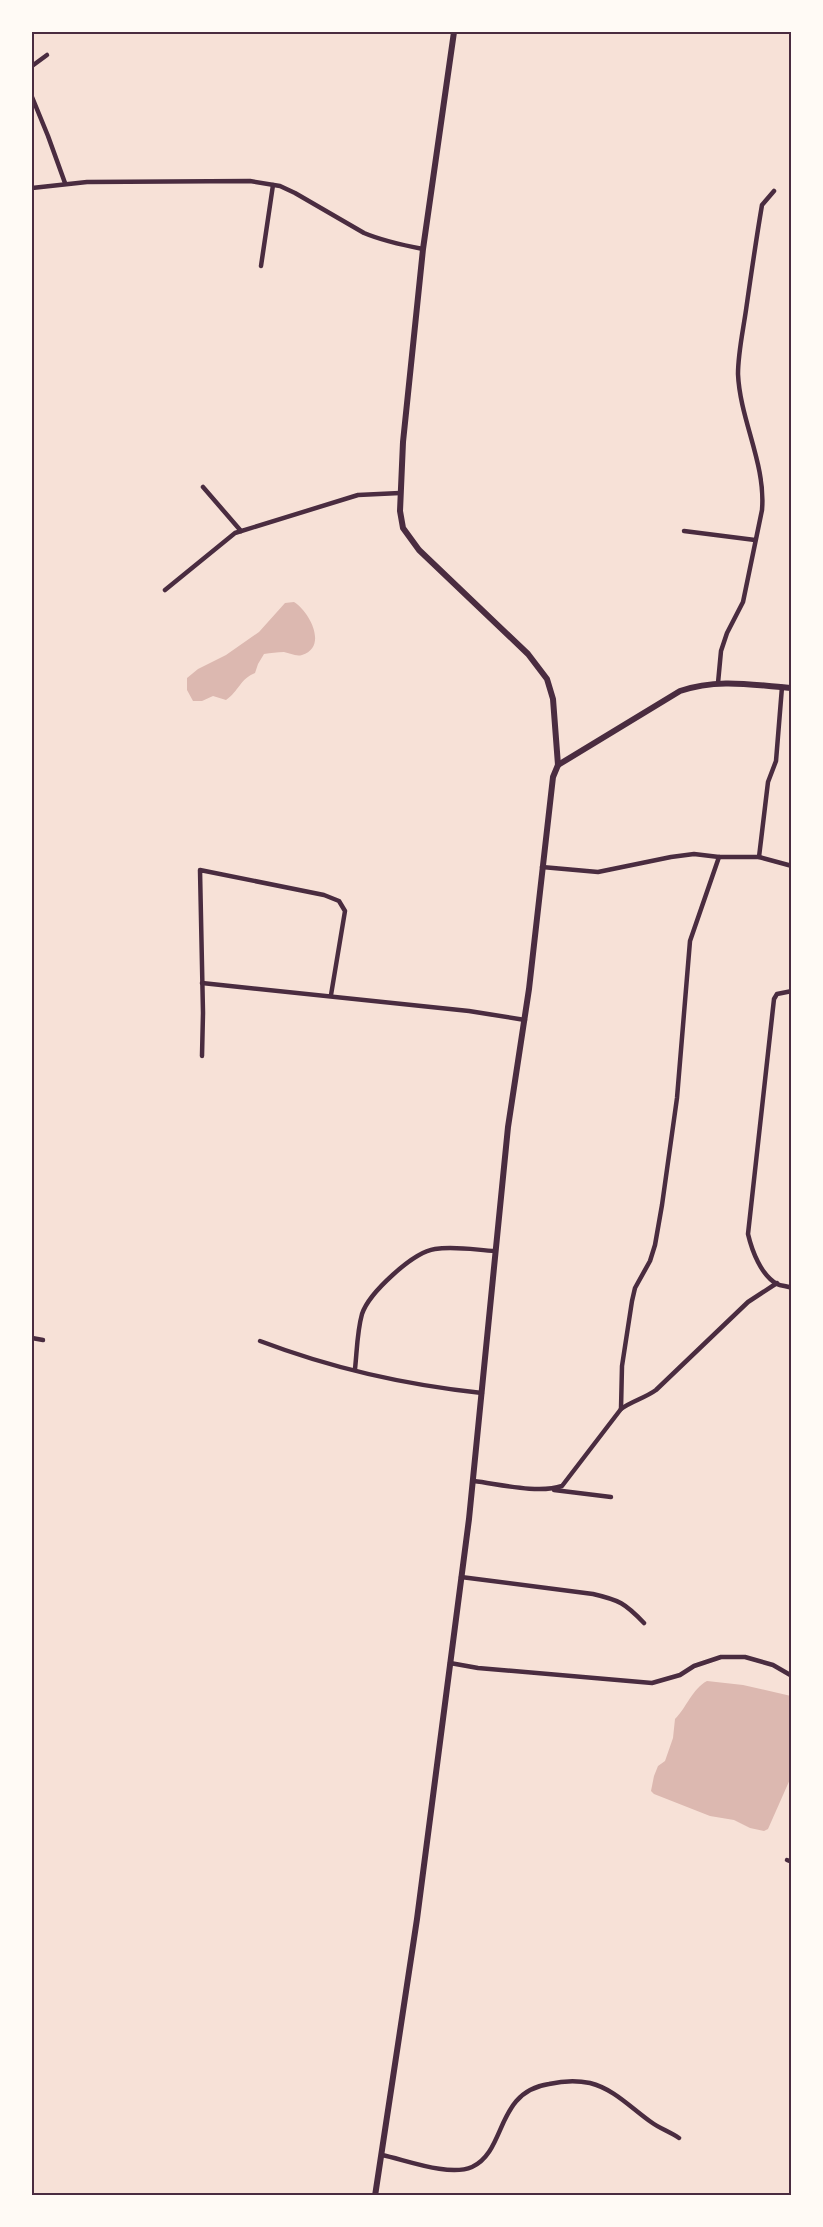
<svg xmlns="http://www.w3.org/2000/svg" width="823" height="2227" viewBox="0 0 823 2227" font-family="Karla,sans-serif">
<rect width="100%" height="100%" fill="#f7e1d7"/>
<g fill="#dcb8b0">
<path d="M294,602c16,10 34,45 8,53 -6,2 -12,-2 -18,-3 -7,0 -13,1 -20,2l-6,10 -3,9c-15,6 -16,18 -29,27l-13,-4 -11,5h-9l-6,-11v-12l11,-9 28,-14 33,-23 26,-29z"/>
<path d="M707,1681l36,4 48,11v81l-23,52 -4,2 -14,-3 -16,-8 -24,-4 -56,-22 -3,-3 3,-15 4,-10 7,-5 8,-23 2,-19c12,-12 17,-30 32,-38z"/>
</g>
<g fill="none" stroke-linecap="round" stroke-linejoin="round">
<g stroke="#4a2c40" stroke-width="4.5">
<polyline points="32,66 47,55"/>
<polyline points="32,97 48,136 65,183"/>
<path d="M32,188l55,-6 163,-1 30,5 15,7 69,40c19,8 38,12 59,16"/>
<polyline points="261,266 273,185"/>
<polyline points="203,487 241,531"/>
<polyline points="684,531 755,540"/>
<polyline points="165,590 235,533 358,495 400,493"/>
<path d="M718,683l3,-32 6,-18 16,-31 19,-92c4,-46 -22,-90 -24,-136 0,-21 5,-43 8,-64 5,-35 10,-70 16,-105l12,-14"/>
<polyline points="759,857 768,782 776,761 782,687"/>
<polyline points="542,867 598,872 671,857 694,854 719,857 759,857 792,866"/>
<polyline points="202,983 469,1011 525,1020"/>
<path d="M792,991l-15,3 -3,5 -26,235c4,17 13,41 29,50 4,2 10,2 15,4"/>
<polyline points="202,1056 203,1013 200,870 324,895 339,901 345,911 331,995"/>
<polyline points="32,1338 43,1340"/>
<path d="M260,1341c71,27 146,44 222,52"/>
<path d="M355,1369c2,-18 2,-37 7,-55 7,-21 51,-62 73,-65 20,-3 41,1 60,2"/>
<path d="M621,1409c11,-8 24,-11 35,-19l92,-88 29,-19"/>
<path d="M474,1481c25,3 64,13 88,5l59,-77 1,-43 10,-65 3,-13 15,-27 5,-16 7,-40 15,-107 13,-157 29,-84"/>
<polyline points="554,1490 611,1497"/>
<path d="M461,1577l132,17c26,6 32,9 51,29"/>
<polyline points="450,1663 478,1668 652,1683 680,1675 694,1666 721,1657 745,1657 773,1665 792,1676"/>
<polyline points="787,1860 792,1862"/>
<path d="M382,2155c24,5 67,22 90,12 35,-16 23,-75 77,-83 13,-3 27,-4 41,-1 24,6 41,25 61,39 8,6 19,10 28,16"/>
</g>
<g stroke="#4a2c40" stroke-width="6">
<polyline points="454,32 423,249 403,442 400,511 403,528 419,550 528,654 547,679 553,699 558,765"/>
<path d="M375,2196l42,-277 52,-400 39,-392 21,-138 24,-212 5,-12 122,-74c38,-13 73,-6 112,-3"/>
</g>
</g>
<rect width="823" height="2227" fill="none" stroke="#fffaf5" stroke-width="66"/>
<rect x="33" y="33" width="757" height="2161" fill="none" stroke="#4a2c40" stroke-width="2"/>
</svg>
